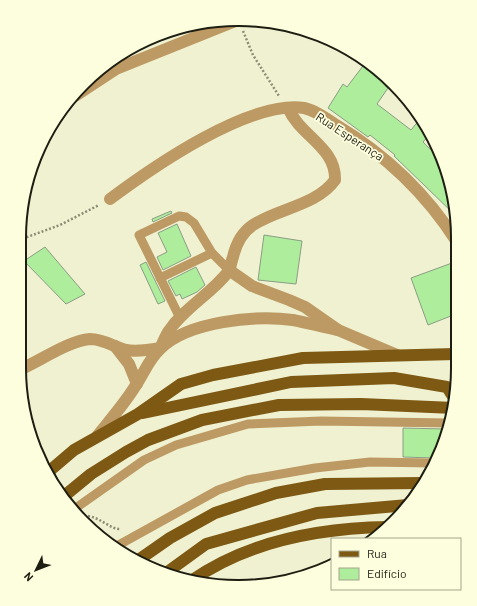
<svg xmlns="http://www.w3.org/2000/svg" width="477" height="606" viewBox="0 0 477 606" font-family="Barlow,sans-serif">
<rect width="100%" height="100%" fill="#f0f1d1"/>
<g fill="#aeed9c" stroke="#8a9d85">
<polygon points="366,62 372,64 388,82 385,86 388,88 377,104 411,130 420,119 428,129 431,133 423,142 444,163 446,168 456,216 394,156 395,155 370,135 368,137 328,108 343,84 347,87"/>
<polygon points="171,211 172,213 153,222 152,219"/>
<polygon points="177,224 191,256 163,270 157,257 167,252 158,233"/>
<polygon points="264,235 302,241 296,284 258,280"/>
<polygon points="45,247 85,294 66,304 24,261"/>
<polygon points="146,262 165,301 158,304 140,265"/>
<polygon points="452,263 457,274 456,314 428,325 411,278"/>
<polygon points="196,267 205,285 197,292 182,299 180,294 176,296 168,281"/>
<polygon points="403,428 446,429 434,458 403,457"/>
</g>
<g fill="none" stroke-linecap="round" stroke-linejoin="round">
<g stroke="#8b8c75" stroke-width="2.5" stroke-dasharray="2 2" stroke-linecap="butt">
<polyline points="243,31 253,55 279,96"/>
<polyline points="19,240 60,225 99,205"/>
<path d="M88,516c13,2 22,13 32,13"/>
</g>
<g stroke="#bd9a64" stroke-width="9">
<polyline points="160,278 212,253"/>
<polyline points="180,318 139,235 179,216 186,217 194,223 212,253 229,270"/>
<polyline points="73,510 144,460 176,445 248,424 321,421 449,423"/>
<polyline points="115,547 218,490 247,480 315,468 370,462 432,463"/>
</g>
<g stroke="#bd9a64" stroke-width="12">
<polyline points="75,96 116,69 233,22"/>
<path d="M110,199c43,-32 139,-99 194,-91 11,2 23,11 32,17 50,30 90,68 121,117"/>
<polyline points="229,270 252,286 289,300 305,307 338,330 397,355"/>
<polyline points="115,346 129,364 137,384"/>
<path d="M19,370c21,-9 49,-29 71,-31 14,0 24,8 36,11 11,2 23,0 34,-2 3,-5 5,-11 8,-16 16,-24 43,-38 60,-60 3,-4 3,-10 5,-15 3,-13 8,-24 20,-32 26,-17 63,-19 82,-45 1,-33 -34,-43 -47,-72"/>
<path d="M98,435c13,-16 27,-32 38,-50 8,-12 13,-26 24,-36 28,-28 96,-34 133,-29 15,3 30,7 45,10"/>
</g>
<g stroke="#7e5914" stroke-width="12">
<polyline points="143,413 291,382 394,378 447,387 454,398"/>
<polyline points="47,473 74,450 138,414 181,384 213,375 303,358 455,354"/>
<polyline points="63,497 91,474 126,452 148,440 202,420 279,405 361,404 454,408"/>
<polyline points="137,561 170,538 215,513 276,493 325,484 423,483"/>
<polyline points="166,573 206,544 317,513 408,505"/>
<path d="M191,581c57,-40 129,-53 197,-54"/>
</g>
</g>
<g text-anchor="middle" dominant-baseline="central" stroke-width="3.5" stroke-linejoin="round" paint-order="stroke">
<g font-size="12" fill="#1d1d11" stroke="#fdfede">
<text transform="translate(350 136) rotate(33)">Rua Esperança</text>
</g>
</g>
<path d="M0 0H477V606H0ZM238 26H239A212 212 0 0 1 451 238V368A212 212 0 0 1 239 580H238A212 212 0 0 1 26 368V238A212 212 0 0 1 238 26Z" fill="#fdfede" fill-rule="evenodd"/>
<path fill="none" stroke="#1d1d11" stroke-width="2" d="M238 26H239A212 212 0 0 1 451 238V368A212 212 0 0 1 239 580H238A212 212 0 0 1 26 368V238A212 212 0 0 1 238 26Z"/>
<rect x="331" y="538" width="130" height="52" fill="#fdfede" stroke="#a3a48c"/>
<rect x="339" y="551" width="20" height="6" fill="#7e5914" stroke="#a3a48c"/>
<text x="367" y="558" font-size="12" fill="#1d1d11">Rua</text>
<rect x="339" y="568" width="20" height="12" fill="#aeed9c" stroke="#a3a48c"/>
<text x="367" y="578" font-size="12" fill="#1d1d11">Edifício</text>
<g transform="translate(36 570) rotate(227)" stroke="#fdfede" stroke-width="3" paint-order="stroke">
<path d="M0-3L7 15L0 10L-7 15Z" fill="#1d1d11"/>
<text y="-6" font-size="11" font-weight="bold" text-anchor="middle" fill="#1d1d11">N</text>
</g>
</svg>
